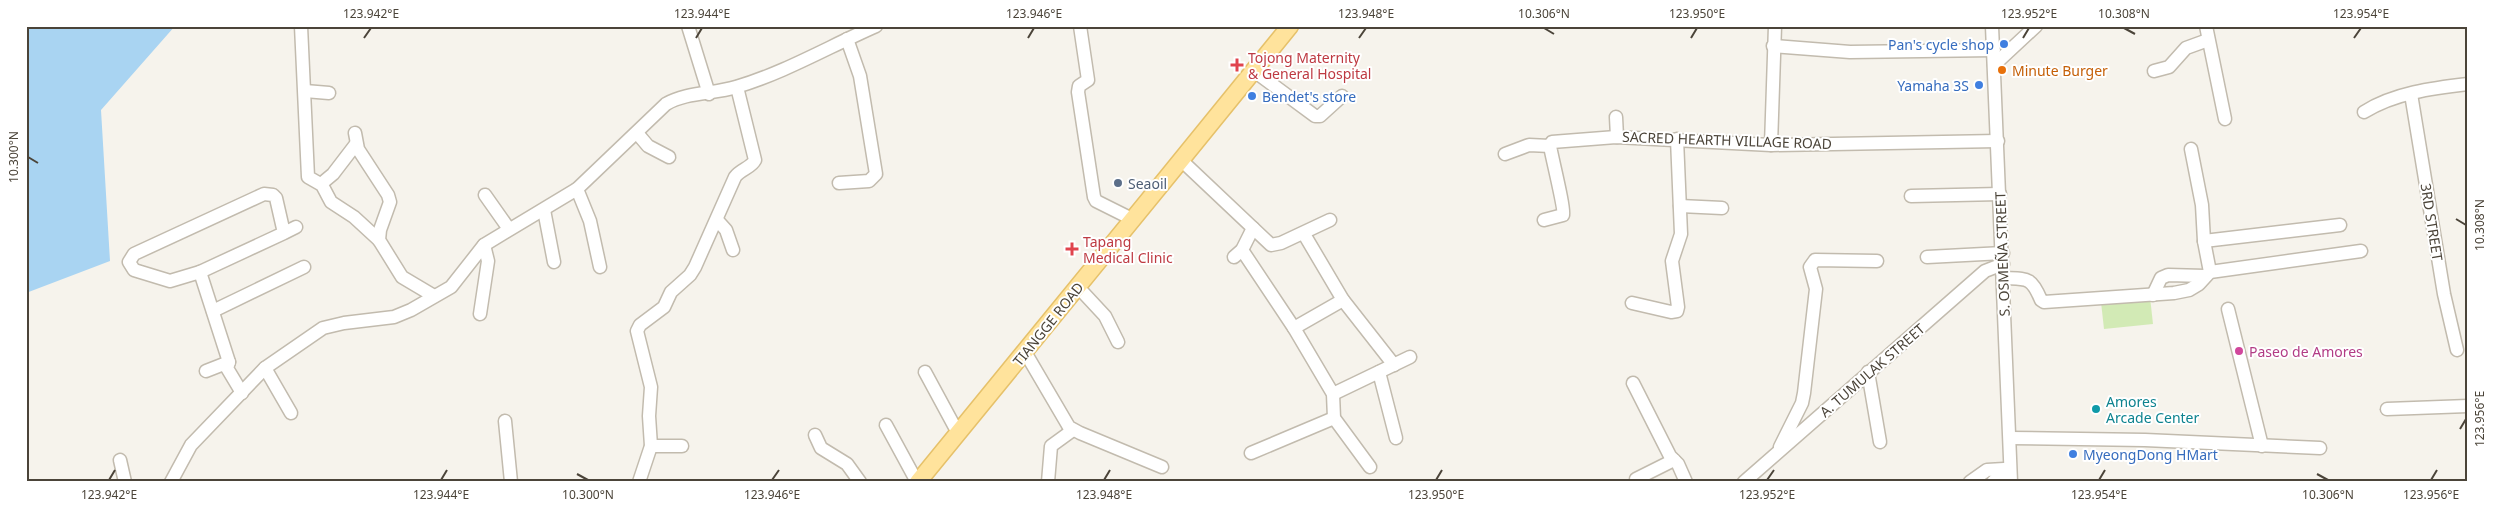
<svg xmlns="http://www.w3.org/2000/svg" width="2494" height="508" viewBox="0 0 2494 508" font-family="'Noto Sans',sans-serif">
<rect width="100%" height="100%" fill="#f6f3ec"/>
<polygon fill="#d2eab5" points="2150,297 2153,324 2104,329 2101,302"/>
<polygon fill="#a9d4f2" points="26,26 175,26 101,110 110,261 26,293"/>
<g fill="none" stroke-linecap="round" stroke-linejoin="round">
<defs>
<g id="minor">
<polyline points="301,26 308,177 322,185 331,202 354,217 379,240"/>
<polyline points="688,26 709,94"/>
<polyline points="1080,26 1088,80 1079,86 1078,92 1094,197 1096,201 1132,219"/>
<polyline points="1992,26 2011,482"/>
<polyline points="2206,26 2225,119"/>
<polyline points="1773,46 1850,52 1994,50"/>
<polyline points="1994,65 2036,26"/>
<polyline points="1254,71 1315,116 1320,116 1342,96"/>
<polyline points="2154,71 2169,67 2186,48 2208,40"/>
<polyline points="305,91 329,93"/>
<polyline points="2411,94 2444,294 2457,350"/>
<path d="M2364,112c30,-19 69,-24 104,-28"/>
<polyline points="1616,117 1617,137"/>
<polyline points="355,133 358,149 388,195 390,202 380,230 379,240 402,277 434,296"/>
<polyline points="637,133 648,146 669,157"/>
<polyline points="1771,145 1775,26"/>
<polyline points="2191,149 2202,205 2204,241 2210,272"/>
<polyline points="1505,154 1529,145 1550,146"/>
<polyline points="1181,160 1271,245 1281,243 1330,220"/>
<polyline points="839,183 869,181 876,174 860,76 847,39"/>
<polyline points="321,184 333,174 356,144"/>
<polyline points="577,189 590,221 600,267"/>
<polyline points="485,195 509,229"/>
<polyline points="1911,196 2000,194"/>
<polyline points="1680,206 1722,208"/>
<polyline points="544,210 554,262"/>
<polyline points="717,220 726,230 733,250"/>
<path d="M1544,220l19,-5c2,-6 -11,-57 -13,-69l2,-4 64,-5 155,8 227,-4"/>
<polyline points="284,233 276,198 273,195 264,194 134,254 129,262 134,270 170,281 200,272 284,233 296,227"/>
<polyline points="1304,234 1343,300 1394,365"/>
<polyline points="2204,241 2340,225"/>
<polyline points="1242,250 1294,328 1333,394 1334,418 1370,467"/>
<polyline points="1234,257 1242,250 1253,228"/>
<polyline points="1927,257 2003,253"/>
<polyline points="200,272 229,362 227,368 242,393"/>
<path d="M2003,278c24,1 28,-2 38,22l3,2 130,-9 15,-3 10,-6 11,-12 151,-21"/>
<polyline points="1078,287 1105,316 1118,342"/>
<polyline points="2153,295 2161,278 2168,275 2205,276"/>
<polyline points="1632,303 1671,312 1677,311 1678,307 1672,261 1681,234 1677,139"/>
<polyline points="2228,309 2262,446"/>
<polyline points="213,311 304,267"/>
<polyline points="480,314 488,261 484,245"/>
<polyline points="1294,328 1343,300"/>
<polyline points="1025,352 1069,427 1080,433 1162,467"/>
<polyline points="265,368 291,413"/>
<polyline points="206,371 229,362"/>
<polyline points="925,372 958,433"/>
<polyline points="1379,372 1396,438"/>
<polyline points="1868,372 1880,442"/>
<polyline points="1633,383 1670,456 1678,464 1686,482"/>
<polyline points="1333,394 1410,357"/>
<polyline points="2387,409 2468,406"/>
<polyline points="505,421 511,482"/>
<polyline points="886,425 917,482"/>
<polyline points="815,435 821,448 847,464 860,482"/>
<polyline points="2010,438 2145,440 2320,448"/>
<polyline points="651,446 682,446"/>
<polyline points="1780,447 1802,403 1804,393 1816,289 1810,267 1815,260 1877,261"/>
<polyline points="1251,453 1334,418"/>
<polyline points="120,460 125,482"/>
<polyline points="1636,479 1674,460"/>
<path d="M171,482l20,-37 74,-77 58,-40 21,-5 50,-6 17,-7 40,-23 33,-42 93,-56 89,-85c20,-12 48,-10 70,-17 48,-14 94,-41 140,-61"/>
<path d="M639,482l12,-36 -2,-30 2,-29 -14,-56 3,-6 24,-18 7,-15 19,-17 5,-8 40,-90c6,-8 16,-9 20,-17l-18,-73"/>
<polyline points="1048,482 1051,446 1073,430"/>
<polyline points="1744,482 1985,271 2003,264"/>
<polyline points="1970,482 1987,470 2004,469"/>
<polyline points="1993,482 2008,468"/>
</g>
<path id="major" d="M918,482c125,-151 248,-304 372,-456"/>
</defs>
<use href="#minor" stroke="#c2bbae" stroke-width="15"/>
<use href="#major" stroke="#e6c16a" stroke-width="19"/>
<use href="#minor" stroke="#fff" stroke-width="12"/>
<use href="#major" stroke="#ffe39c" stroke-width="16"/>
</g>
<path fill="none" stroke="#4b4439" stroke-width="2" d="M1544,28l10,6M2124,28l11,6M364,38l7,-10M696,38l6,-10M1028,38l6,-10M1359,38l7,-10M1691,38l6,-10M2023,38l6,-10M2354,38l7,-10M28,157l10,6M2456,219l10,6M2460,429l6,-10M577,474l11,6M2317,474l11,6M109,480l6,-10M441,480l6,-10M772,480l7,-10M1104,480l6,-10M1436,480l6,-10M1767,480l7,-10M2099,480l6,-10M2431,480l6,-10"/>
<g fill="#3f7fe0" stroke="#fff" stroke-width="2">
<circle cx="2004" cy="44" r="5"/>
<circle cx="1979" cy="85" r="5"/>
<circle cx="1252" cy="96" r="5"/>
<circle cx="2073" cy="454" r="5"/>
</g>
<g fill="#e0444e" stroke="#fff" stroke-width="2">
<path d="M1234.5 57.5h5v5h5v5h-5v5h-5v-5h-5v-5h5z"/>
<path d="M1069.5 241.5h5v5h5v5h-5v5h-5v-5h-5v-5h5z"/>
</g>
<circle fill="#e8710a" stroke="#fff" stroke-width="2" cx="2002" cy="70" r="5"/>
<circle fill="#5c6f8a" stroke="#fff" stroke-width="2" cx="1118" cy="183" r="5"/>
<circle fill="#d1479c" stroke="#fff" stroke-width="2" cx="2239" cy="351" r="5"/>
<circle fill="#0f9aa8" stroke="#fff" stroke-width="2" cx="2096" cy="409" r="5"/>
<g text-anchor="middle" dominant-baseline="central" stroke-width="4" stroke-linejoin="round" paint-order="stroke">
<g font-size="14" fill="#366cbe" stroke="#fff" text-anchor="end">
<text x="1994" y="44">Pan's cycle shop</text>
<text x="1969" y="85">Yamaha 3S</text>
<text x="1262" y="96" text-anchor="start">Bendet's store</text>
<text x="2083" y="454" text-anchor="start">MyeongDong HMart</text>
</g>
<g font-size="14" fill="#be3a42" stroke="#fff" text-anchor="start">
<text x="1248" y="57">Tojong Maternity<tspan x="1248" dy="16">&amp; General Hospital</tspan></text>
<text x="1083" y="241">Tapang<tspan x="1083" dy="16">Medical Clinic</tspan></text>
</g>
<g font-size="14" fill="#c56008" stroke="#fff" text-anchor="start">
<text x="2012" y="70">Minute Burger</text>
</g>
<g font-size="14" fill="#4b4439" stroke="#fff">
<text transform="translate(1727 140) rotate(2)">SACRED HEARTH VILLAGE ROAD</text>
<text transform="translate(2432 222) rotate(81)">3RD STREET</text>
<text transform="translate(2002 254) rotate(-92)">S. OSMEÑA STREET</text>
<text transform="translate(1048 324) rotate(-51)">TIANGGE ROAD</text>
<text transform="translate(1872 370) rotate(-41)">A. TUMULAK STREET</text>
</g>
<g font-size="14" fill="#4e5e75" stroke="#fff" text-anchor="start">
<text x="1128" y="183">Seaoil</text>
</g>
<g font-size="14" fill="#b23c85" stroke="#fff" text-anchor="start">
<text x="2249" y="351">Paseo de Amores</text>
</g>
<g font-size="14" fill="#0d838f" stroke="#fff" text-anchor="start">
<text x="2106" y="401">Amores<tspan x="2106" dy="16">Arcade Center</tspan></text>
</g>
</g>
<rect width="2494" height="508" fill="none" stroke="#ffffff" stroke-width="55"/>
<rect x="28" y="28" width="2438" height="452" fill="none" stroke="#4b4439" stroke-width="2"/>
<g font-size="12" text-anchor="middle" fill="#4b4439">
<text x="371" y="18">123.942°E</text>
<text x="702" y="18">123.944°E</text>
<text x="1034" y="18">123.946°E</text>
<text x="1366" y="18">123.948°E</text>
<text x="1544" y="18">10.306°N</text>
<text x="1697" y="18">123.950°E</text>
<text x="2029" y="18">123.952°E</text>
<text x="2124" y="18">10.308°N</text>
<text x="2361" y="18">123.954°E</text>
<text transform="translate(14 157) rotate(-90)" y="4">10.300°N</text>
<text transform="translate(2480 225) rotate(-90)" y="4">10.308°N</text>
<text transform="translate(2480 419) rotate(-90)" y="4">123.956°E</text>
<text x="109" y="499">123.942°E</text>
<text x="441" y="499">123.944°E</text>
<text x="588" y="499">10.300°N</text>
<text x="772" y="499">123.946°E</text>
<text x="1104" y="499">123.948°E</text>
<text x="1436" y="499">123.950°E</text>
<text x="1767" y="499">123.952°E</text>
<text x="2099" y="499">123.954°E</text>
<text x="2328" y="499">10.306°N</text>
<text x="2431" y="499">123.956°E</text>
</g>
</svg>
